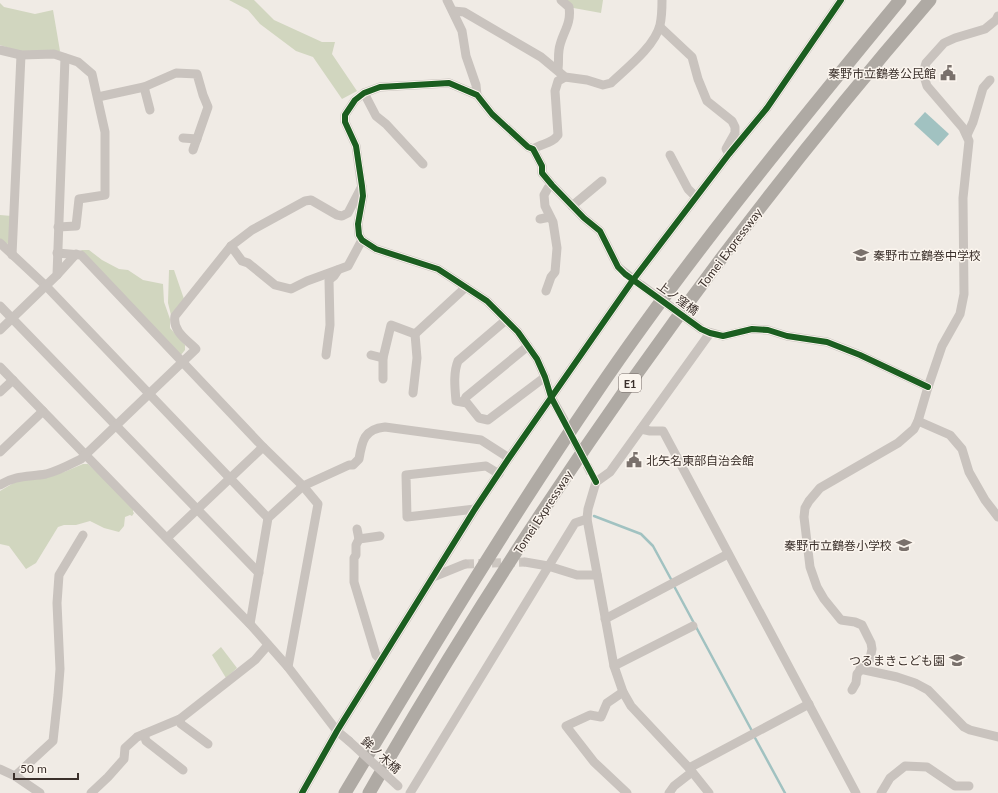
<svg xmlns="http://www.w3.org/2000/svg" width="998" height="793" viewBox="0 0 998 793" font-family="Lato,'Noto Sans JP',sans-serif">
<rect width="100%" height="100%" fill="#f0ebe5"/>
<g fill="#d1d6bf">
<polygon points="229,0 254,0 274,20 322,42 335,42 332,54 357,91 342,99 313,57 296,51 260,24 248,10"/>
<polygon points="567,0 603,0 601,13 568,7"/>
<polygon points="0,3 4,7 35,14 53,10 60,51 18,51 0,45"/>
<polygon points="0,215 12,216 11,245 5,243 0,239"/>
<polygon points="81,250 89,250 102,260 119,269 128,270 143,280 163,284 164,302 170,319 170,328 185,345 185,350 180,356"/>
<polygon points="169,270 174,270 184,299 171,315 168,303"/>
<polygon points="83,464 88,464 133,506 133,512 134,513 132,516 130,515 125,517 124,526 119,532 104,528 90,521 76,525 64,525 58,527 36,563 26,569 9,546 0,544 0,491 17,481 64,472"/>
<polygon points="221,647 237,668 226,678 212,655"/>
</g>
<polygon fill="#a1c2c1" points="925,112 949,134 938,146 914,124"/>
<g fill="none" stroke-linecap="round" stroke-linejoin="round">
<g stroke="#a1c2c1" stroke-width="2.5">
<polyline points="594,516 641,534 653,546 672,581"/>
<polyline points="674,586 752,731"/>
<polyline points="754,736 785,793"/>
</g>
<g stroke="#ccc6c0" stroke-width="9" stroke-dasharray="9 4.5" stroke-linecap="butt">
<polyline points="568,429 592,475"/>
<polyline points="465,564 525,562"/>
</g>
<g stroke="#c9c3be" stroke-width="9">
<polyline points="447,0 462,31 466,56 476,85 477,95"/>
<path d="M453,11l11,1 77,45 24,20 22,3 16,5 8,-2c16,-15 44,-37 49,-58 2,-9 2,-17 2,-25"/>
<polyline points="660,27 692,57 698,79 707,101 732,121 735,127 735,133 726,149 729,154"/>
<polyline points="0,50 21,55 54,54 78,62 92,74 105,132 105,195 79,199 76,226 58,227"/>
<path d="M558,69c1,-7 0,-12 1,-19 2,-16 13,-25 10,-43l-8,-7"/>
<polyline points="144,87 150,110"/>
<polyline points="364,93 376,116 386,124 423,164"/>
<polyline points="98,97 144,87 176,73 197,74 203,95 208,107 193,150"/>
<polyline points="967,135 973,122 983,88 990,80"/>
<polyline points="183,138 197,139"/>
<path d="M533,149c9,-6 19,-5 25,-14l-3,-44 3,-10 7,-4"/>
<polyline points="670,155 688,189 696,197"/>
<polyline points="572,206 602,181"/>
<polyline points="540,219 550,217"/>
<polyline points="0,243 46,286 268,518"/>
<polyline points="231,246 242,261 248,263 275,285 291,289 307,281 348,266 362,240"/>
<polyline points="57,253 81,255 263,447 303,486 318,504 288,667"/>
<polyline points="12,255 21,55"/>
<polyline points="57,275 76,254"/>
<polyline points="546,291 551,277 555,272 557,248 553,222 545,206 544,195 548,188 552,185"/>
<polyline points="0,306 259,573"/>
<path d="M506,320l-48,41c-5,12 -3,28 -2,40l11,2 12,15 9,2 57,-43"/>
<polyline points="0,330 57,275 65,58"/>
<polyline points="705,331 723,336 752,329 768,330 787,336 827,342 860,355 928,387"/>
<polyline points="415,334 466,287"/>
<polyline points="326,355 330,325 329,280 334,276 338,270"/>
<polyline points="371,355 383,358"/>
<polyline points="0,367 250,624 288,667 337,731 349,741"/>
<polyline points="383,379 383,358 391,325 415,334"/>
<polyline points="0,392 13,380"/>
<polyline points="413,393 417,358 415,334"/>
<polyline points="464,401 466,397 528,346"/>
<polyline points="564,420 551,397 545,377 537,359 518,332 487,301 438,269 376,249 362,240 359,235 358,224 363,196 356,146 345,122 345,115 355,100 364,93 380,87 449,83 477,95 492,114 528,147 533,149 542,166 542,173 552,185 584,218 600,231 618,267 638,283"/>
<polyline points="918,421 950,435 962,449 969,472 985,500 998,517"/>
<polyline points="641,429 650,431 663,431 856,793"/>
<polyline points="0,452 43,411"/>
<path d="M0,485c15,-10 29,-8 46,-11 12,-3 23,-9 35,-15l115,-110c-9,-9 -24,-18 -21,-33l56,-70 21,-16 53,-29 6,-1 26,15 5,1 6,-3 14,-27"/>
<polyline points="475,509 407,517 406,475 486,466 499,474"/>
<polyline points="357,529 359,539 356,545 356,555 354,558 354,582 376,655 381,660"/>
<polyline points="167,538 263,447"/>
<polyline points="359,539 380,536"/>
<polyline points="525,562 548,566 577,575 597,575"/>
<polyline points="433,577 465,564"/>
<polyline points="605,619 728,554"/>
<path d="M250,624l18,-106 35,-32 46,-21h4l6,-6c3,-18 5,-30 26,-32l96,13 28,18"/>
<polyline points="614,666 693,626"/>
<polyline points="860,669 897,677 915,683 928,690 964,727 970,730 998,737"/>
<polyline points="852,690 856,683 857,674 870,659 872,649 871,643 862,625 855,622 841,620 824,599 817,587 810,567 804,517 805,508 809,501 820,488 898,443 914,429 918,421 928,387 942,346 960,314 964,294 963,198 969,141 963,128 927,86 923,73 926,63 944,43 955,38 985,29 996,20 998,16"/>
<polyline points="623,692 607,703 601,717 590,715 566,726 594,762 627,793"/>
<polyline points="180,719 181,724 208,744"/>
<polyline points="144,734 146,741 183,770"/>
<polyline points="689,768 809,704"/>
<polyline points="0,769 15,776 40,793"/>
<polyline points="15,776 53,741 58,695 60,669 57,603 59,575 83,535"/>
<polyline points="91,793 108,777 124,759 125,748 137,737 180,719 255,660 268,645"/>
<polyline points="302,793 337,731 475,509 509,458 633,280 729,154 767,108 841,0"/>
<polyline points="410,793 575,523 587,519"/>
<polyline points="669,793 674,786 692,772"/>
<polyline points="709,793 689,768 631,706 623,692 614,666 587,519 588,509 596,482 610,472 710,333"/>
<polyline points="881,793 890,778 905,766 927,767 955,786 969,786"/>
</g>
<g stroke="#afaaa4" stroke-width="13">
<path d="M345,793c81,-135 162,-270 251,-400 93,-137 199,-265 304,-393"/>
<path d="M369,793c161,-281 349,-548 561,-793"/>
</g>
<g stroke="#c9c3be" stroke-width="9">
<polyline points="641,285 701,329"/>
<polyline points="349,741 398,786"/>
</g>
<defs>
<g id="cycleway">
<polyline points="596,482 551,397 545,377 537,359 518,332 487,301 438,269 376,249 362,240 359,235 358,224 363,196 362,186 356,146 345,122 345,115 355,100 364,93 380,87 449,83 477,95 492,114 528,147 533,149 542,166 542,173 552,185 584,218 600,231 618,267 625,274 701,329 710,333 723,336 752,329 768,330 787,336 827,342 860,355 928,387"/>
<polyline points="302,793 337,731 475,509 509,458 633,280 729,154 767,108 841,0"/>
</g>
</defs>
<use href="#cycleway" stroke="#fbf5ee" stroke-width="8"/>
<use href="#cycleway" stroke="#1b5e20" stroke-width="6"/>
</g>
<defs>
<symbol id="civic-bare" viewBox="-9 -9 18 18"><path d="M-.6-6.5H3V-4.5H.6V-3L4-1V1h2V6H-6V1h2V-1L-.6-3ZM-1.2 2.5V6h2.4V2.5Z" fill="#7a716c" stroke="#fbf5ee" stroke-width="2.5" paint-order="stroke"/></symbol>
<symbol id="school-bare" viewBox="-9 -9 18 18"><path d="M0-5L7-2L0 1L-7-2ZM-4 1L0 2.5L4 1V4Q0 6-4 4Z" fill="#7a716c" stroke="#fbf5ee" stroke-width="2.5" paint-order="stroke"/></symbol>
</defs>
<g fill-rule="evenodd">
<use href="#civic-bare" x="937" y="62" width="22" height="22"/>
<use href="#school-bare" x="850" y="244" width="22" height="22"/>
<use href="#civic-bare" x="623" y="449" width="22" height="22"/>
<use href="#school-bare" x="893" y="534" width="22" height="22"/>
<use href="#school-bare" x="946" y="649" width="22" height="22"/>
</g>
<g text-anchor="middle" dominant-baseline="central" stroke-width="3" stroke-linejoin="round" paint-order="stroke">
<rect fill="#fbf5ee" stroke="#756b66" stroke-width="1" x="619" y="374" width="22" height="18" rx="3"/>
<g font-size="11" font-weight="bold" fill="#3b302b">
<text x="630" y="383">E1</text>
</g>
<g font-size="12" fill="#3b302b" stroke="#fbf5ee" text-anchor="end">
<text x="936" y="73">秦野市立鶴巻公民館</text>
<text x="873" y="255" text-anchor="start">秦野市立鶴巻中学校</text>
<text x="646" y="460" text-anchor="start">北矢名東部自治会館</text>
<text x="892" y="545">秦野市立鶴巻小学校</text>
<text x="945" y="660">つるまきこども園</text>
</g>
<g font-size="12" fill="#3b302b" stroke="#fbf5ee">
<text transform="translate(730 248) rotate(-53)">Tomei Expressway</text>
<text transform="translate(678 298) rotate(36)">上ノ窪橋</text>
<text transform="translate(543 512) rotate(-57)">Tomei Expressway</text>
<text transform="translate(381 755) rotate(42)">鉾ノ木橋</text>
</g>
</g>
<path d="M14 773v6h64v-6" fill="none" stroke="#3b302b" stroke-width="2"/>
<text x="20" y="773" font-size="12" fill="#3b302b" stroke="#fbf5ee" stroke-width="3" paint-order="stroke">50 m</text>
</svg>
